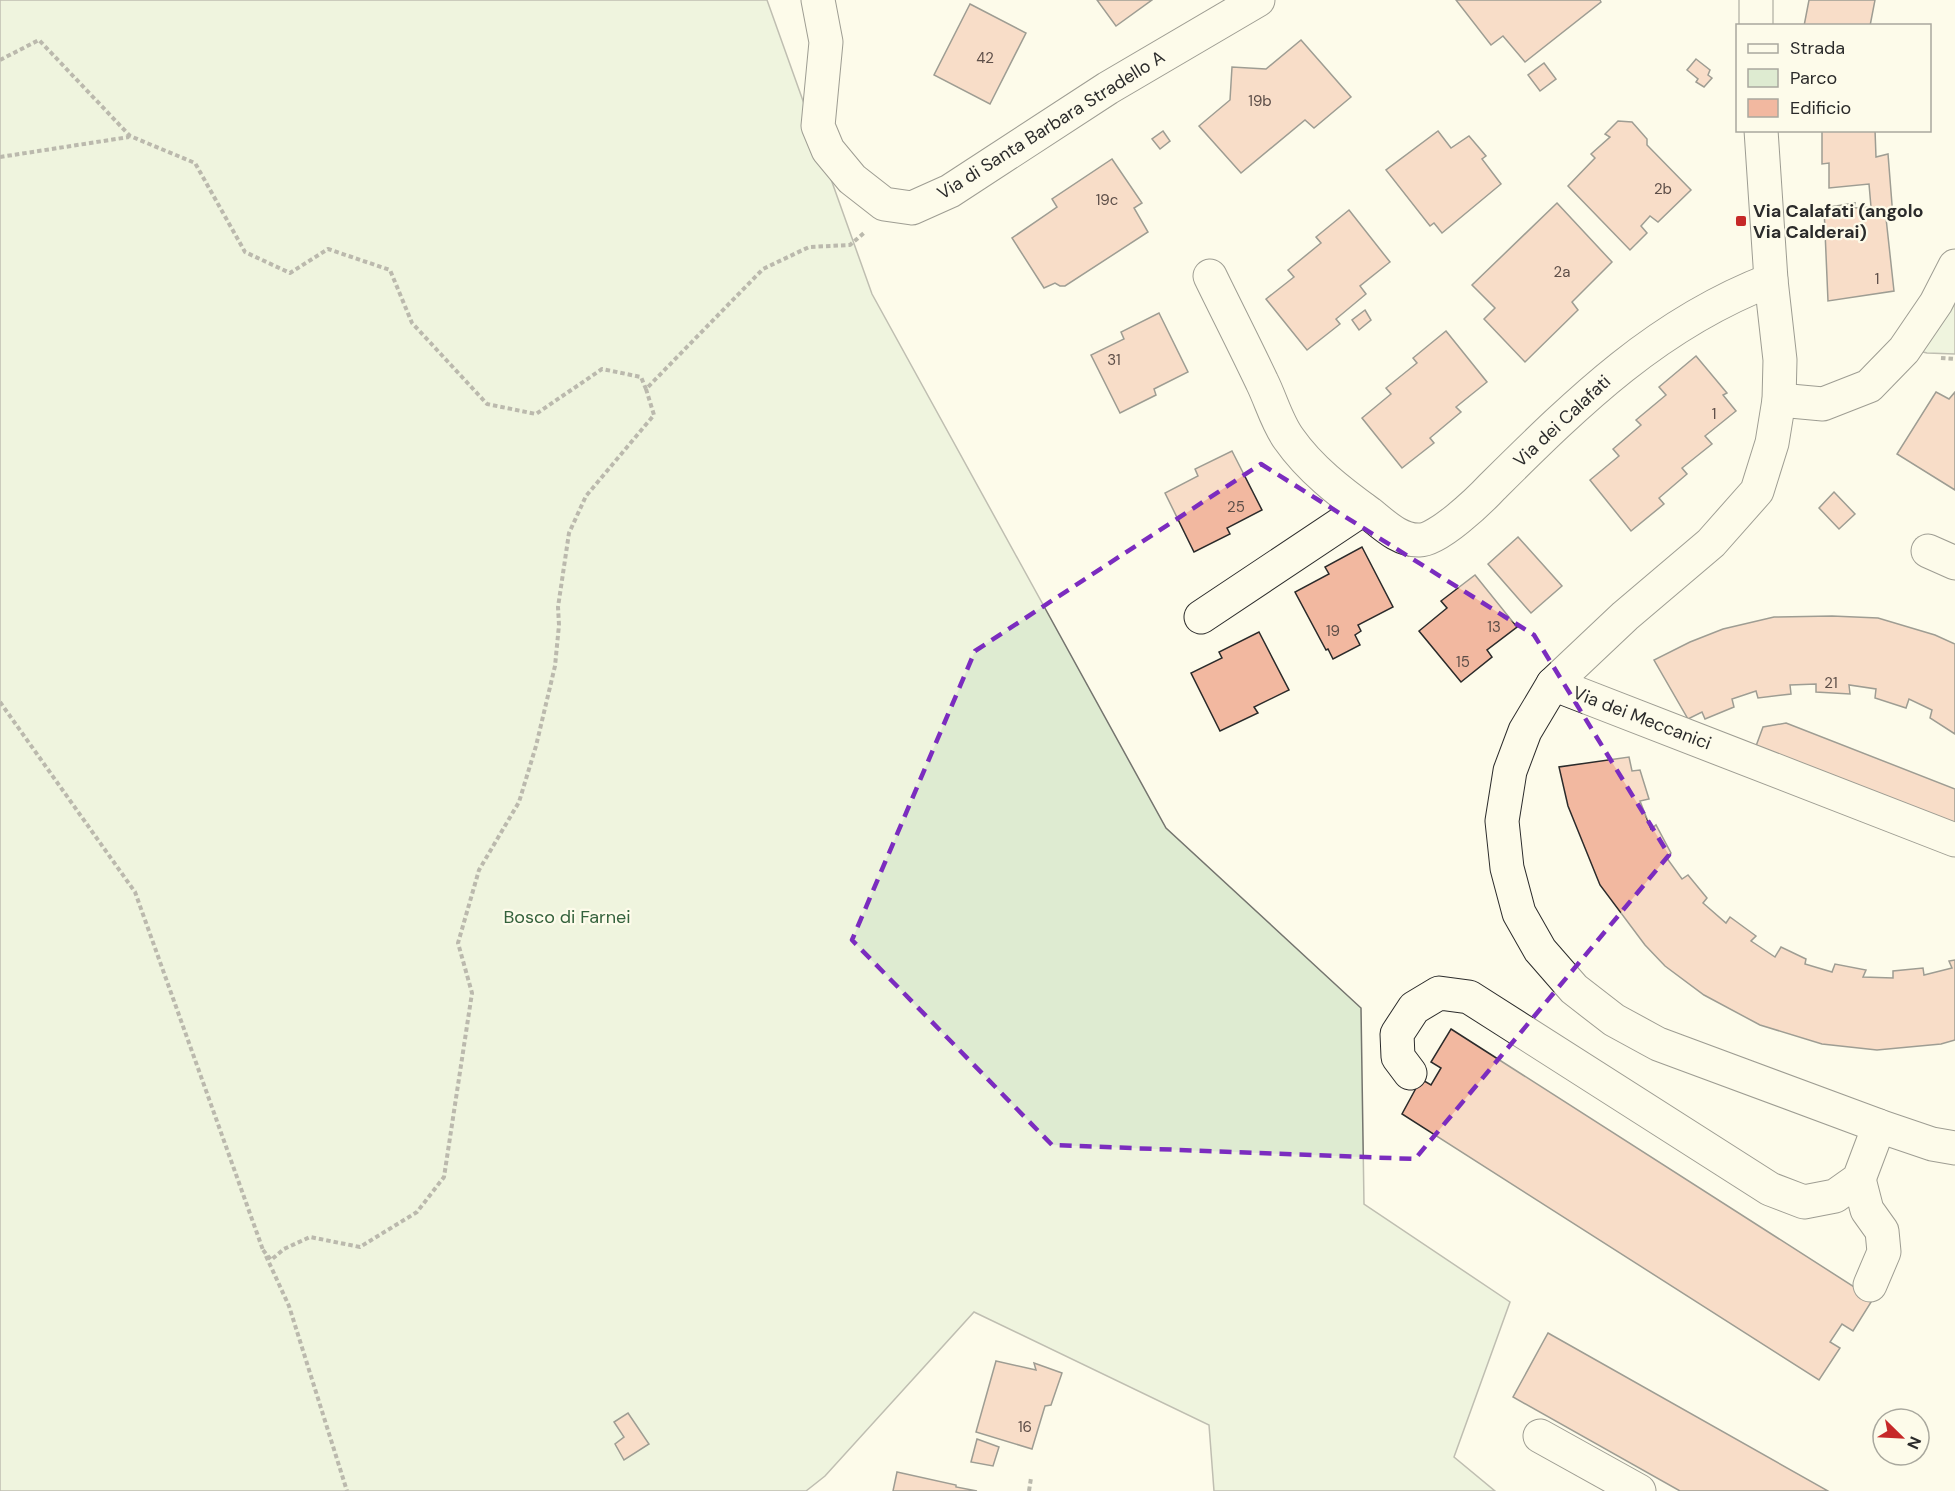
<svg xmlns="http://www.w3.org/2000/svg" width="1955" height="1491" viewBox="0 0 1955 1491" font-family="'DM Sans',sans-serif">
<rect width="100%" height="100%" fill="#fdfbea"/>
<g fill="#deebd1" stroke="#74746e" stroke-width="1.5">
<polygon points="0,0 767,0 872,294 1166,828 1361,1008 1364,1204 1510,1302 1454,1457 1495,1491 1214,1491 1209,1425 974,1312 825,1476 806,1491 0,1491"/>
<polygon points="1955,299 1955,354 1927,353 1919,351"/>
</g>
<g fill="#f2b8a0" stroke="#2b2b2b" stroke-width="1.5">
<polygon points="1097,0 1152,0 1116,26"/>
<polygon points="1456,0 1600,0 1601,2 1525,62 1503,36 1491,45"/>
<polygon points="1809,0 1875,0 1870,26 1804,26"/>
<polygon points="970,4 1026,33 990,104 934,75"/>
<polygon points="1301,40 1351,97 1314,128 1305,120 1241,173 1199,126 1230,100 1232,67 1266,69"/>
<polygon points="1696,59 1710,70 1708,75 1712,78 1704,87 1696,82 1698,79 1687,70"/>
<polygon points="1544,63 1556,79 1540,91 1528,75"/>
<polygon points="1618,121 1632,122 1647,139 1647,145 1691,190 1658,222 1650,216 1641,226 1647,233 1630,250 1568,186 1595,158 1591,154 1610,137 1605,134"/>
<polygon points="1822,130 1875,130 1876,157 1888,154 1893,217 1886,218 1894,291 1828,301 1824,208 1855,203 1854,208 1871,207 1869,184 1829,188 1829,163 1822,164"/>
<polygon points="1163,131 1170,141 1160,149 1152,139"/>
<polygon points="1438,131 1451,148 1469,136 1486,156 1482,159 1501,184 1442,233 1434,223 1430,226 1386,170"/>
<polygon points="1112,159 1142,203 1134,208 1148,232 1065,286 1060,286 1055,283 1044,288 1012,238 1057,207 1052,199"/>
<polygon points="1557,203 1612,262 1572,302 1578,310 1525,362 1484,319 1495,308 1472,285"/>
<polygon points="1349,210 1390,262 1360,286 1366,294 1336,319 1340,324 1307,350 1266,299 1294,277 1288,270 1321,243 1316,237"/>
<polygon points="1365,310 1371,320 1359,330 1352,320"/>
<polygon points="1159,313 1188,372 1154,389 1156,395 1120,413 1091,355 1124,339 1121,332"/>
<polygon points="1446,331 1487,382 1456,407 1461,412 1430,438 1434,443 1402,468 1362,418 1391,394 1386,388 1417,363 1413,358"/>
<polygon points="1696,356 1727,393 1723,395 1736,411 1705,436 1712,444 1682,468 1687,474 1659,498 1664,504 1631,531 1590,480 1619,456 1613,449 1641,425 1636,420 1666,395 1659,387"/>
<polygon points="1936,392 1949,399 1955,392 1955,490 1897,454"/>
<polygon points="1232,451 1262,510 1227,528 1230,534 1194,552 1165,493 1198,476 1195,469"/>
<polygon points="1834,492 1855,514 1839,529 1819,508"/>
<polygon points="1518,537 1562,586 1531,613 1488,564"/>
<polygon points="1362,547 1393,607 1358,625 1361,631 1355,635 1360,645 1333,659 1328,649 1326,650 1295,592 1329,574 1325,567"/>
<polygon points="1475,575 1517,627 1487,650 1492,657 1461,682 1419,631 1447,608 1441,601"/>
<polygon points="1832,616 1878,618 1935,635 1955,644 1955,734 1930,718 1932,710 1909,699 1906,708 1875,698 1876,689 1849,685 1850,694 1816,692 1816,684 1790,685 1791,694 1758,698 1756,691 1732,699 1734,707 1705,719 1702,712 1688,719 1654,660 1690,642 1723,629 1774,617"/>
<polygon points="1259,632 1289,690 1254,707 1258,713 1220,731 1191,673 1222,658 1219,652"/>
<polygon points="1786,723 1955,789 1955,823 1756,746 1763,727"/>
<polygon points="1629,757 1632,771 1640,770 1649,799 1640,801 1651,829 1656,825 1671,853 1666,857 1682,879 1688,875 1707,898 1703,903 1726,923 1730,917 1756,936 1751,941 1775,957 1781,947 1806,959 1805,964 1832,972 1835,964 1866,970 1863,977 1893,978 1893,971 1923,968 1924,975 1952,968 1949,961 1955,960 1955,1040 1941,1044 1877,1050 1822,1044 1760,1025 1704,995 1665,966 1645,945 1600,885 1568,806 1559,767"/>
<polygon points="1451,1029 1873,1299 1853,1331 1842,1324 1830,1342 1840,1348 1819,1380 1402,1114 1421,1079 1431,1085 1441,1068 1431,1062"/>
<polygon points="1548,1333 1828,1491 1680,1491 1513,1397"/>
<polygon points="996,1361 1036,1370 1034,1363 1062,1373 1051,1405 1045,1406 1032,1449 976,1432"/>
<polygon points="628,1413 649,1444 624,1460 615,1444 624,1437 614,1422"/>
<polygon points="977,1439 999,1447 993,1466 971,1462"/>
<polygon points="897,1472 956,1485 956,1487 977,1491 893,1491"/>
</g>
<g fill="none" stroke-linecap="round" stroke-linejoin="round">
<defs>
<g id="minor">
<polyline points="818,0 826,42 818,126 828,150 852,179 884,204 912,208 950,191 1108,88 1258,0"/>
<polyline points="1756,0 1756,26"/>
<polyline points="1761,130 1771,280 1780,360 1779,400 1772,443 1757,491 1711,543 1625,616 1553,684 1525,731 1510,771 1502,821 1507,868 1519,913 1540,950 1574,989 1614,1020 1658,1044 1879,1126 1932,1144 1955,1148"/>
<path d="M1210,276c17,35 35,70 52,106 9,18 15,41 27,57 21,30 51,53 80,74 15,12 31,28 51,27 18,0 59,-39 72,-53 85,-84 164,-163 279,-207"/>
<polyline points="1779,400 1823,404 1869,386 1904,350 1936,303 1955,266"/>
<polyline points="1928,551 1955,563"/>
<polyline points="1201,617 1363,509"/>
<polyline points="1553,684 1955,840"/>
<polyline points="1410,1073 1398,1057 1397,1034 1414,1008 1439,993 1469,997 1770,1189 1804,1202 1835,1196 1859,1179 1879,1126"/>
<polyline points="1859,1179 1867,1210 1882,1231 1884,1252 1870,1285"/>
<polyline points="1540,1436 1639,1491"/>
</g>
</defs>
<use href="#minor" stroke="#2b2b2b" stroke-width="35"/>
<g stroke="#6a6964" stroke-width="4" stroke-dasharray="4.5 3" stroke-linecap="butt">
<polyline points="0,60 39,40 130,136 195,163 245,252 290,273 328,249 390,270 412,323 487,404 536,414 602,369 641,377 646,389"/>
<polyline points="0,157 129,137"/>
<polyline points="1941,358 1955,359"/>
<polyline points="0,702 135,892 263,1250"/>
<polyline points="263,1250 271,1260 284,1249 310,1237 360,1247 417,1212 444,1177 472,993 458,943 479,870 519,802 536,746 555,666 559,625 558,607 569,533 586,496 654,415 646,389 763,269 809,247 850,245 865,232"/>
<polyline points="266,1256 289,1306 347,1491"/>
<polyline points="1029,1491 1031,1478"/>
</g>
<use href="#minor" stroke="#fdfbea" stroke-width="33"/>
</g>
<path d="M0 0H1955V1491H0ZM1261,464l273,171 135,220 -254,304 -363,-14 -200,-205 123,-289z" fill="#fdfbea" fill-opacity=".55" fill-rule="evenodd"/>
<path fill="none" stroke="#7b2cbf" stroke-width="4.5" stroke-dasharray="12 8" stroke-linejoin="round" d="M1261,464l273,171 135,220 -254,304 -363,-14 -200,-205 123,-289z"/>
<rect fill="#c62828" stroke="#fdfbea" stroke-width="2" x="1735" y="215" width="12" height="12" rx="3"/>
<g text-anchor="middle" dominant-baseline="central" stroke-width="4.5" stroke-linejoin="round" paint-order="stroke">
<g font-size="15" fill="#5d4e48">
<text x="985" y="58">42</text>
<text x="1260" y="101">19b</text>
<text x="1663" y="189">2b</text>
<text x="1107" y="200">19c</text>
<text x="1562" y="272">2a</text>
<text x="1877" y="279">1</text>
<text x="1114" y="360">31</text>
<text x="1714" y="414">1</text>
<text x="1236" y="507">25</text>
<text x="1494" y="627">13</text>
<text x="1333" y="631">19</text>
<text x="1463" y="662">15</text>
<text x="1831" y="683">21</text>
<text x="1025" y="1427">16</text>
</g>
<g font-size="18" fill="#2b2b2b" stroke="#fdfbea">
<text transform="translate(1051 125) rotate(-32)">Via di Santa Barbara Stradello A</text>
<text transform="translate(1562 421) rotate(-43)">Via dei Calafati</text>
<text transform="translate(1642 718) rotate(21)">Via dei Meccanici</text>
</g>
<g font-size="18" font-weight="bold" fill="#2b2b2b" stroke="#fdfbea" text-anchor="start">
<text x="1753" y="211">Via Calafati (angolo<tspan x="1753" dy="21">Via Calderai)</tspan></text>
</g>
<g font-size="18" fill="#34623c" stroke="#fdfbea">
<text x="567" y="917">Bosco di Farnei</text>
</g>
</g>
<rect x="1736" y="24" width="195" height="108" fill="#fdfbea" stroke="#a9a89e" stroke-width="1.5"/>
<rect x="1748" y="44" width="30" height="9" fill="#fdfbea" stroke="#a9a89e" stroke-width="1.5"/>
<text x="1790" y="54" font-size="18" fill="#2b2b2b">Strada</text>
<rect x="1748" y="69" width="30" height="18" fill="#deebd1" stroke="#a9a89e" stroke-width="1.5"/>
<text x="1790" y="84" font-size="18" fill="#2b2b2b">Parco</text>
<rect x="1748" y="99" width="30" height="18" fill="#f2b8a0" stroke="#a9a89e" stroke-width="1.5"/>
<text x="1790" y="114" font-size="18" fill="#2b2b2b">Edificio</text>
<g transform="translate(1901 1437) rotate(114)"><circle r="28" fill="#fdfbea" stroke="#a9a89e" stroke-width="1.5"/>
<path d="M0-4.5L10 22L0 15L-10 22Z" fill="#c62828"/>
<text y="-9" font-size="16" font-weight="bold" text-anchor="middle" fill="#2b2b2b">N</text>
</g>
</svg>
